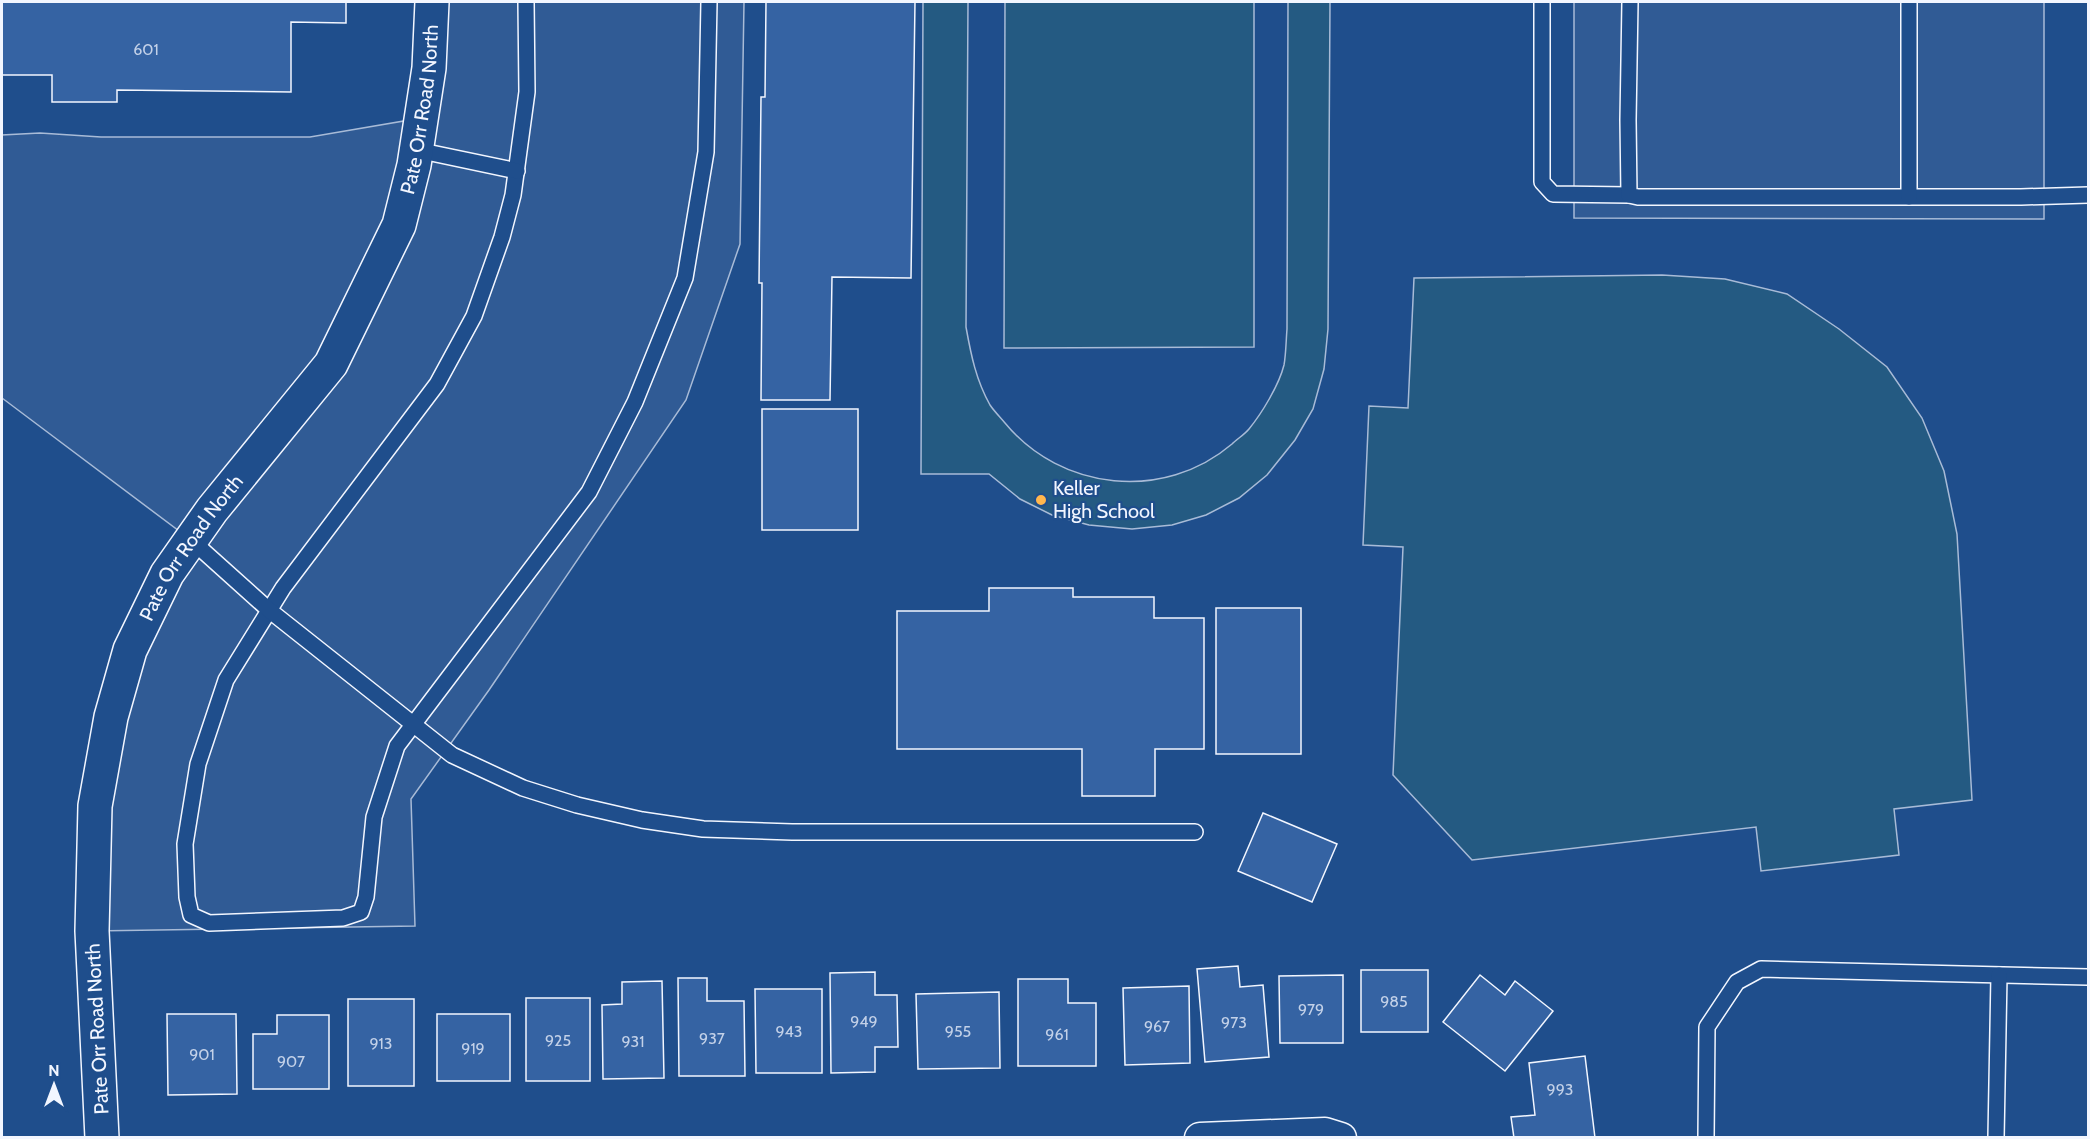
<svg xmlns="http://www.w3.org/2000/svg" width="2090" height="1139" viewBox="0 0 2090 1139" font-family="Cabin,sans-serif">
<rect width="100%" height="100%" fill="#1f4e8c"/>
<g fill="#245a82" stroke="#a8bbd7" stroke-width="1.5">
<path d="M923,2h45l-2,325c5,28 10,53 24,78 4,6 10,12 15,18 56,68 159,79 227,21 5,-5 12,-9 17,-15 13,-16 30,-44 35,-64 2,-11 2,-24 3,-36l1,-327h42l-2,327 -4,40 -11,40 -18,31 -28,35 -28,23 -33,17 -34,10 -40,4 -43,-4 -37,-10 -32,-16 -31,-25h-68z"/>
<polygon points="1005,2 1254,2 1254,347 1004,348"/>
<polygon points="1662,275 1725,279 1787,294 1839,329 1887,367 1922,418 1944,471 1957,534 1972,800 1894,809 1899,855 1761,871 1756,827 1472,860 1393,775 1403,547 1363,545 1369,406 1408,408 1414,278"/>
</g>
<g fill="#305b95" stroke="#a8bbd7" stroke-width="1.5">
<polygon points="432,2 744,2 740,244 686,400 489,690 411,799 415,926 92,931 111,717 191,540 2,398 2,135 40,133 101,137 310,137 421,118"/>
<polygon points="1574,2 2044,2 2044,219 1574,218"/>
</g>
<g fill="#3563a3" stroke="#f2f6ff" stroke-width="1.5">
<polygon points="2,2 346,2 346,23 291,22 291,92 117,90 117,102 52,102 52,75 2,75"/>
<polygon points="766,2 915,2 911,278 832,277 830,400 761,400 762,283 759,283 761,97 765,97"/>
<rect x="762" y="409" width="96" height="121"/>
<polygon points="989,588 1073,588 1073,597 1154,597 1154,618 1204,618 1204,749 1155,749 1155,796 1082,796 1082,749 897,749 897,611 989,611"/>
<rect x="1216" y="608" width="85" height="146"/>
<polygon points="1263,813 1337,844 1312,902 1238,871"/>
<polygon points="1238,966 1240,987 1263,985 1269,1057 1205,1062 1197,969"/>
<rect x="1361" y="970" width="67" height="62"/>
<polygon points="875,972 875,995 897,995 898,1047 875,1047 875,1072 831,1073 830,973"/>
<polygon points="1343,975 1343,1043 1280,1043 1279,976"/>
<polygon points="1480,975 1505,995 1515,981 1553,1011 1505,1071 1443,1022"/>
<polygon points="678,978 707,978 707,1001 744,1001 745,1076 679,1076"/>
<polygon points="1018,979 1068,979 1068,1003 1096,1003 1096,1066 1018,1066"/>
<polygon points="662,981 664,1078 603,1079 602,1005 622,1004 622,982"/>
<polygon points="1189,986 1190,1063 1125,1065 1123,988"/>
<polygon points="755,989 822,989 822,1073 756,1073"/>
<polygon points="999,992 1000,1068 918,1069 916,994"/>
<rect x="526" y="998" width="64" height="83"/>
<rect x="348" y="999" width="66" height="87"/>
<polygon points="167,1014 236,1014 237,1094 168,1095"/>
<rect x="437" y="1014" width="73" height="67"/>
<polygon points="277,1015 329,1015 329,1089 253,1089 253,1034 277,1034"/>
<polygon points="1585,1056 1595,1138 1514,1138 1511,1117 1535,1115 1529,1063"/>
</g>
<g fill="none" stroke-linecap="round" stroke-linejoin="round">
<defs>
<g id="service">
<polyline points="526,2 527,92 513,195 502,237 474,316 437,384 283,588 226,680 198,764 185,844 187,897 191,915 209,923 343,918 361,912 366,897 374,817 397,746 589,492 635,402 685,278 706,152 709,2"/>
<polyline points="1542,2 1542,182 1553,194 1629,195"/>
<polyline points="1630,2 1628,120 1629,195 1638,197 2021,197 2088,195"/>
<polyline points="1909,2 1909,197"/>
<polyline points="417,150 517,171"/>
<polyline points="191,540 269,610 452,755 523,788 577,805 642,820 703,829 792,832 1195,832"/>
<polyline points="1706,1138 1707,1027 1737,982 1761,969 2088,977"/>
<polyline points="1996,1138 1999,975"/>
</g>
<polyline id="minor" points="1200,1138 1325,1133 1341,1138"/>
<g id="tertiary">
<path id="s1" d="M102,1138l-10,-207 3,-125 16,-89 19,-67 37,-76 45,-64 119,-146 68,-139 15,-60 15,-97 3,-66"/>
</g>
</defs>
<use href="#service" stroke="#f2f6ff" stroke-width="18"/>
<use href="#minor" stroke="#f2f6ff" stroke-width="33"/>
<use href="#tertiary" stroke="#f2f6ff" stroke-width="36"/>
<use href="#service" stroke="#1f4e8c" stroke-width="15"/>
<use href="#minor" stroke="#1f4e8c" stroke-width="30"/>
<use href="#tertiary" stroke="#1f4e8c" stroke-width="33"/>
</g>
<circle fill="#ffb74d" stroke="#1f4e8c" stroke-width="2" cx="1041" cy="500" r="6"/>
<g text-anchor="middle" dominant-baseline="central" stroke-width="4.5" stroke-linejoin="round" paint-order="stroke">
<g font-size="16" fill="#c3d1e8">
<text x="146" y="49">601</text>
<text x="1394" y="1001">985</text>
<text x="1311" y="1009">979</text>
<text x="864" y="1021">949</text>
<text x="1234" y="1022">973</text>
<text x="1157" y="1026">967</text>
<text x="789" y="1031">943</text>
<text x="958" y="1031">955</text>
<text x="1057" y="1034">961</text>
<text x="712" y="1038">937</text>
<text x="558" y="1040">925</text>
<text x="633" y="1041">931</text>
<text x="381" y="1043">913</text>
<text x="473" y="1048">919</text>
<text x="202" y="1054">901</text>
<text x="291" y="1061">907</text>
<text x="1560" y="1089">993</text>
</g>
<g font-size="20" fill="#f2f6ff" stroke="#1f4e8c">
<text stroke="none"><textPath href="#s1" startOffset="1116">Pate Orr Road North</textPath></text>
<text stroke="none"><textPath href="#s1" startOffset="612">Pate Orr Road North</textPath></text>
<text transform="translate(97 1029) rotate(-93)">Pate Orr Road North</text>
</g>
<g font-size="20" fill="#f2f6ff" stroke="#1f4e8c" text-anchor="start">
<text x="1053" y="488">Keller<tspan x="1053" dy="23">High School</tspan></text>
</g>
</g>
<rect width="2090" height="1139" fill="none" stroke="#f2f6ff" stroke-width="6"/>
<g transform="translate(54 1085)" stroke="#1f4e8c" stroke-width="4.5" paint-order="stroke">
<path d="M0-4.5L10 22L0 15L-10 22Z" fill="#f2f6ff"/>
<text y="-9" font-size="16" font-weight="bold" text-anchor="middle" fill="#f2f6ff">N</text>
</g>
</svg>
